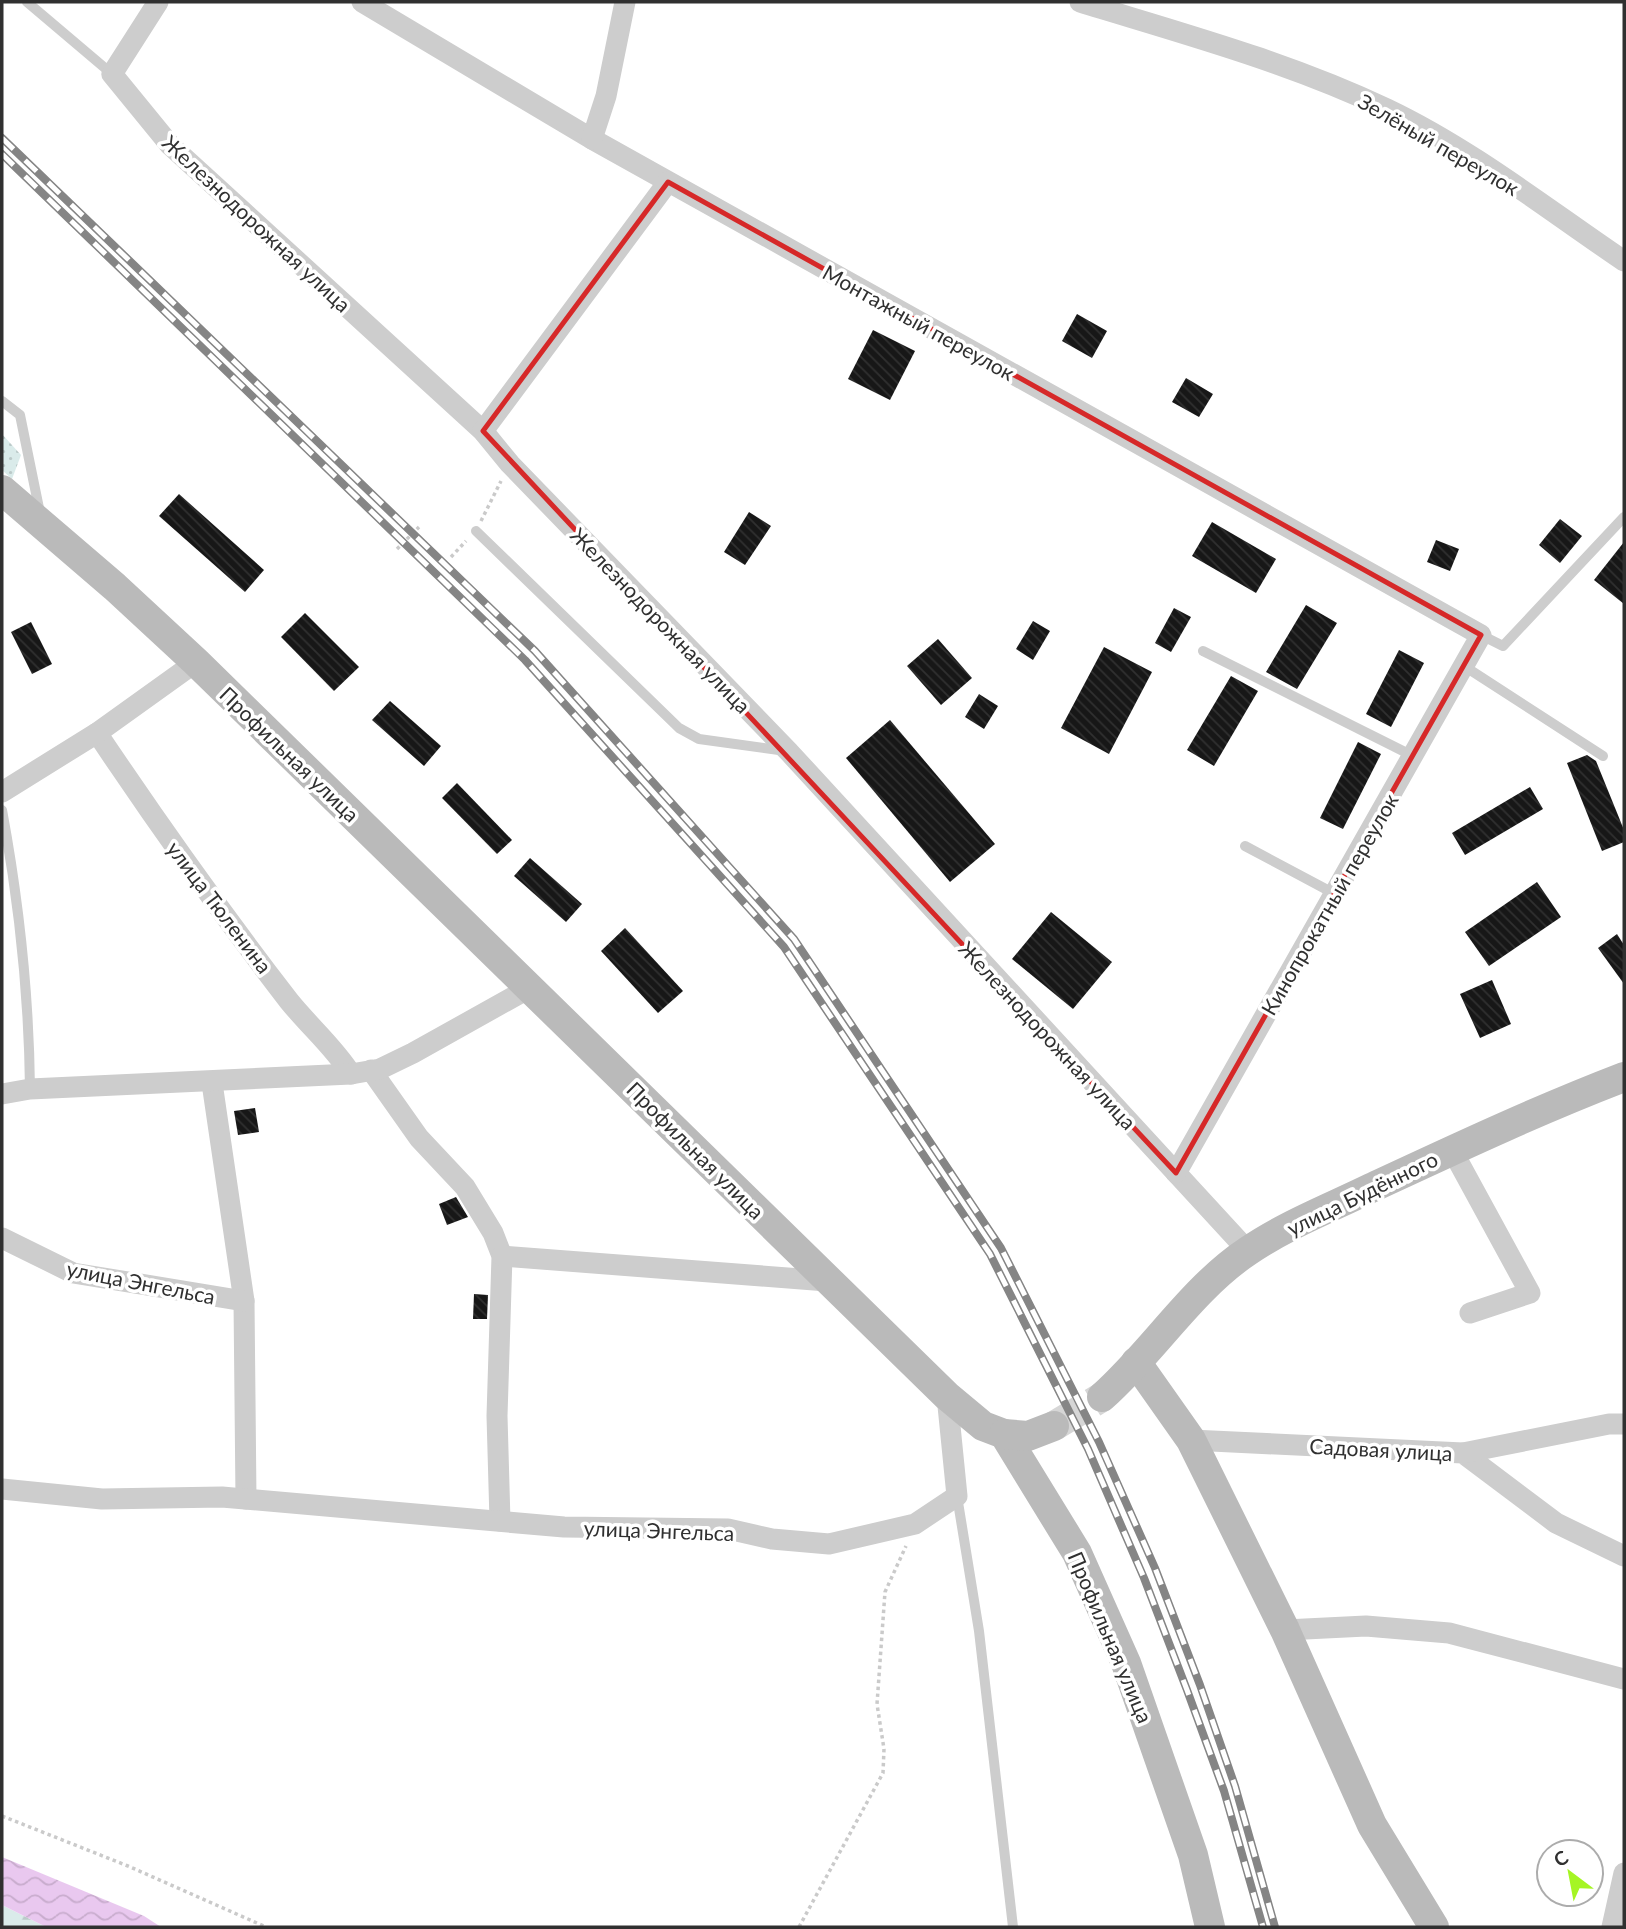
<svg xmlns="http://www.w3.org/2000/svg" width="1626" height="1929" viewBox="0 0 1626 1929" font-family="Lato,sans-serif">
<defs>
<pattern id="grass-dots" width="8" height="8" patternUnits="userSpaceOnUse" patternTransform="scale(1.75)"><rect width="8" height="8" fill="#daebea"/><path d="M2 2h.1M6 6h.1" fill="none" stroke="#bbcac9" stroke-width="1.8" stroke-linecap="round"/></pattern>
<pattern id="forest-firs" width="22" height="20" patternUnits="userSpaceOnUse" patternTransform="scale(1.75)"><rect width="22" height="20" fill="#daebea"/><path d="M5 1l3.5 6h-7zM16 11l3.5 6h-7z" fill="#bbcac9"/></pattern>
<pattern id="water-waves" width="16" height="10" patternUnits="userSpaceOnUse" patternTransform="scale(1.75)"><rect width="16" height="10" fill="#e9c8ef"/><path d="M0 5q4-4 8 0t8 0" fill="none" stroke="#c8accd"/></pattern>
<pattern id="building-back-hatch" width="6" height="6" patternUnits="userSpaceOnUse" patternTransform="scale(1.75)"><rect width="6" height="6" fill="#171717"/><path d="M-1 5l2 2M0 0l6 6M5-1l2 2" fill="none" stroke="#303030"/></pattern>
</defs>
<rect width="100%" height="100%" fill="#fff"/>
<polygon fill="url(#grass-dots)" points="2,434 21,455 12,479 2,470"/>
<polygon fill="url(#forest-firs)" points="2,1905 46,1927 2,1927"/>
<polygon fill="url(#water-waves)" points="2,1857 144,1916 161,1927 46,1927 2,1905"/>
<g fill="url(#building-back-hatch)">
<polygon points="1077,314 1107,331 1092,358 1062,341"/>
<polygon points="873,330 915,351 890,400 848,379"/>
<polygon points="1186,378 1213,394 1199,417 1172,402"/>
<polygon points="179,494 264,570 245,592 159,516"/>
<polygon points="749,512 771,526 745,565 724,552"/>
<polygon points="1560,519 1582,536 1560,563 1539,545"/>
<polygon points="1212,522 1276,559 1256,593 1192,556"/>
<polygon points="1436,540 1459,549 1450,571 1427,562"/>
<polygon points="1624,542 1624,604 1594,580"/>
<polygon points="1306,605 1337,623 1297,689 1266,672"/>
<polygon points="1174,608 1191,617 1171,652 1155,643"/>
<polygon points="305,613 359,667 334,691 281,637"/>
<polygon points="1033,621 1050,631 1033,660 1016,649"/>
<polygon points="31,622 52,664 32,674 11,632"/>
<polygon points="938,639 972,678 941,705 907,666"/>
<polygon points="1104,647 1152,672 1109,754 1061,728"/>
<polygon points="1399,650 1424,663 1391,727 1366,714"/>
<polygon points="1231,676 1258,691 1214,766 1187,750"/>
<polygon points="979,694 998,706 984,729 965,717"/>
<polygon points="390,701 441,746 424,766 372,720"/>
<polygon points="890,720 995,844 950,882 846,758"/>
<polygon points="1358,742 1381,754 1343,829 1320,818"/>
<polygon points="1587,755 1596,761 1624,830 1624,842 1602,851 1567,763"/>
<polygon points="457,783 512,840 497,854 442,798"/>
<polygon points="1530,787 1543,809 1465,855 1452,833"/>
<polygon points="530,858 582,904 566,922 514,876"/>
<polygon points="1537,882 1561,917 1489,966 1465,932"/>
<polygon points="1051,912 1112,962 1073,1009 1012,959"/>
<polygon points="625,928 683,991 658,1013 601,951"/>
<polygon points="1617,934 1624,945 1624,984 1598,948"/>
<polygon points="1492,980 1511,1024 1480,1038 1460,994"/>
<polygon points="255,1108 259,1132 238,1135 234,1111"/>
<polygon points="456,1197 468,1217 447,1225 439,1204"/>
<polygon points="474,1294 488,1295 487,1319 473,1319"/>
</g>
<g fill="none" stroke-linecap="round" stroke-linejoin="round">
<polyline stroke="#d6d6d6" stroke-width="30" stroke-dasharray="30 15" stroke-linecap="butt" points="1054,1426 1102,1397"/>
<g stroke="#cacaca" stroke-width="3.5" stroke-dasharray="3.5 3.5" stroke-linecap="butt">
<polyline points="481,521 501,481"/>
<polyline points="397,549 419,527"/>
<polyline points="451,557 466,541"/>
<polyline points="2,1816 128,1866 266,1927"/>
<polyline points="799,1927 883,1773 884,1749 877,1704 885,1592 906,1546"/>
</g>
<g stroke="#cdcdcd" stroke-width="10">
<polyline points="27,2 112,74"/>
<polyline points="2,401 20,415 40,513"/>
<polyline points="476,531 679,728 699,739 786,751"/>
<polyline points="1481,635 1503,646 1624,517"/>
<polyline points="1203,651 1413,756"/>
<polyline points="1464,666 1603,756"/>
<path d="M2,810c17,92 27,186 28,279"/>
<polyline points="1245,846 1335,894"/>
<polyline points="957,1496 979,1631 1013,1927"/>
</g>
<g stroke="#cdcdcd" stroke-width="21">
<polyline points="158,2 112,74 170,145 483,431 510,464 789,752 1248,1251"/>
<polyline points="362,2 592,139 1481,635 1176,1173"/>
<path d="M1080,2c104,32 208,60 307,107 84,40 160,100 237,152"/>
<polyline points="592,139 606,96 625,2"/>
<polyline points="483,431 668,182"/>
<path d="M97,733c61,91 125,181 192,268 20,25 45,46 62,73"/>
<polyline points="2,792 97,733 196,662"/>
<polyline points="371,1070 419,1138 465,1187 493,1233 502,1256 497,1416 500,1521"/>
<polyline points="212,1083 244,1301 246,1499"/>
<polyline points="2,1094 30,1089 351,1074 380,1069 413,1053 531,987"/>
<polyline points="1452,1150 1530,1293 1470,1313"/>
<polyline points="2,1238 73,1273 244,1301"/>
<polyline points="502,1256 827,1281"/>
<polyline points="1191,1440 1463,1453 1556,1523 1624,1556"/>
<polyline points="1463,1453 1609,1424 1624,1424"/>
<polyline points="2,1489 102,1499 222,1497 564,1527 728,1529 772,1539 829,1544 915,1524 957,1496 947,1396"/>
<polyline points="1285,1630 1366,1626 1449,1633 1624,1679"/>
<polyline points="1612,1927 1624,1873"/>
</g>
<g stroke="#bababa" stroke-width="30">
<polyline points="2,490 115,587 196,662 947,1396 983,1426 1004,1434 1077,1553 1126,1663 1193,1855 1210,1927"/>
<polyline points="1136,1362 1191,1440 1285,1630 1372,1825 1434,1927"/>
<path d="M1102,1397c51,-45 89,-108 146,-146 38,-26 82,-43 123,-63 84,-39 167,-78 253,-111"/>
<polyline points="1004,1434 1028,1436 1054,1426"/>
</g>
<defs>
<g id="rail">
<polyline points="2,138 535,651 794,939 1001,1248 1099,1442 1155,1568 1200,1685 1235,1786 1275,1927"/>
<polyline points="2,154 525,660 784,947 990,1254 1088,1449 1144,1578 1187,1690 1224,1791 1263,1927"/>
</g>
</defs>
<use href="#rail" stroke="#858585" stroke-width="8"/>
<use href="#rail" stroke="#fff" stroke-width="5" stroke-dasharray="16" stroke-linecap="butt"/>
</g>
<path fill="none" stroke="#d62828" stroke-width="5" stroke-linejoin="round" d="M668,182l813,453 -305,538 -693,-742z"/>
<g text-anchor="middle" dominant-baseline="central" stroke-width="7" stroke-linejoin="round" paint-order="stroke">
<g font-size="21" fill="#303030" stroke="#fff">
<text transform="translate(1439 144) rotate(30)">Зелёный переулок</text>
<text transform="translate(257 223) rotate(43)">Железнодорожная улица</text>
<text transform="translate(919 322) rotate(29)">Монтажный переулок</text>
<text transform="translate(661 620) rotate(46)">Железнодорожная улица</text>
<text transform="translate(290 754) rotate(44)">Профильная улица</text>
<text transform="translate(1329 904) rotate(-60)">Кинопрокатный переулок</text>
<text transform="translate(220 907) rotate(53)">улица Тюленина</text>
<text transform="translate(1048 1035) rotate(47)">Железнодорожная улица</text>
<text transform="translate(696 1150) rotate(45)">Профильная улица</text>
<text transform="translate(1362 1193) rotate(-26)">улица Будённого</text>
<text transform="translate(141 1282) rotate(11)">улица Энгельса</text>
<text transform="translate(1381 1449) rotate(3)">Садовая улица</text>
<text transform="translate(659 1530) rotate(2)">улица Энгельса</text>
<text transform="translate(1111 1637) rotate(67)">Профильная улица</text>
</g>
</g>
<rect width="1626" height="1929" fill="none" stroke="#303030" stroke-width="7"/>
<g transform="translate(1570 1873) rotate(328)"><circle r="33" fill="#ffffff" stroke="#acacac" stroke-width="2"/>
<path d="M0-5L12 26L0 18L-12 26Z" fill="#a5f524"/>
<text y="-10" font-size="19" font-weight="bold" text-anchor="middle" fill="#303030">С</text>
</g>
</svg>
